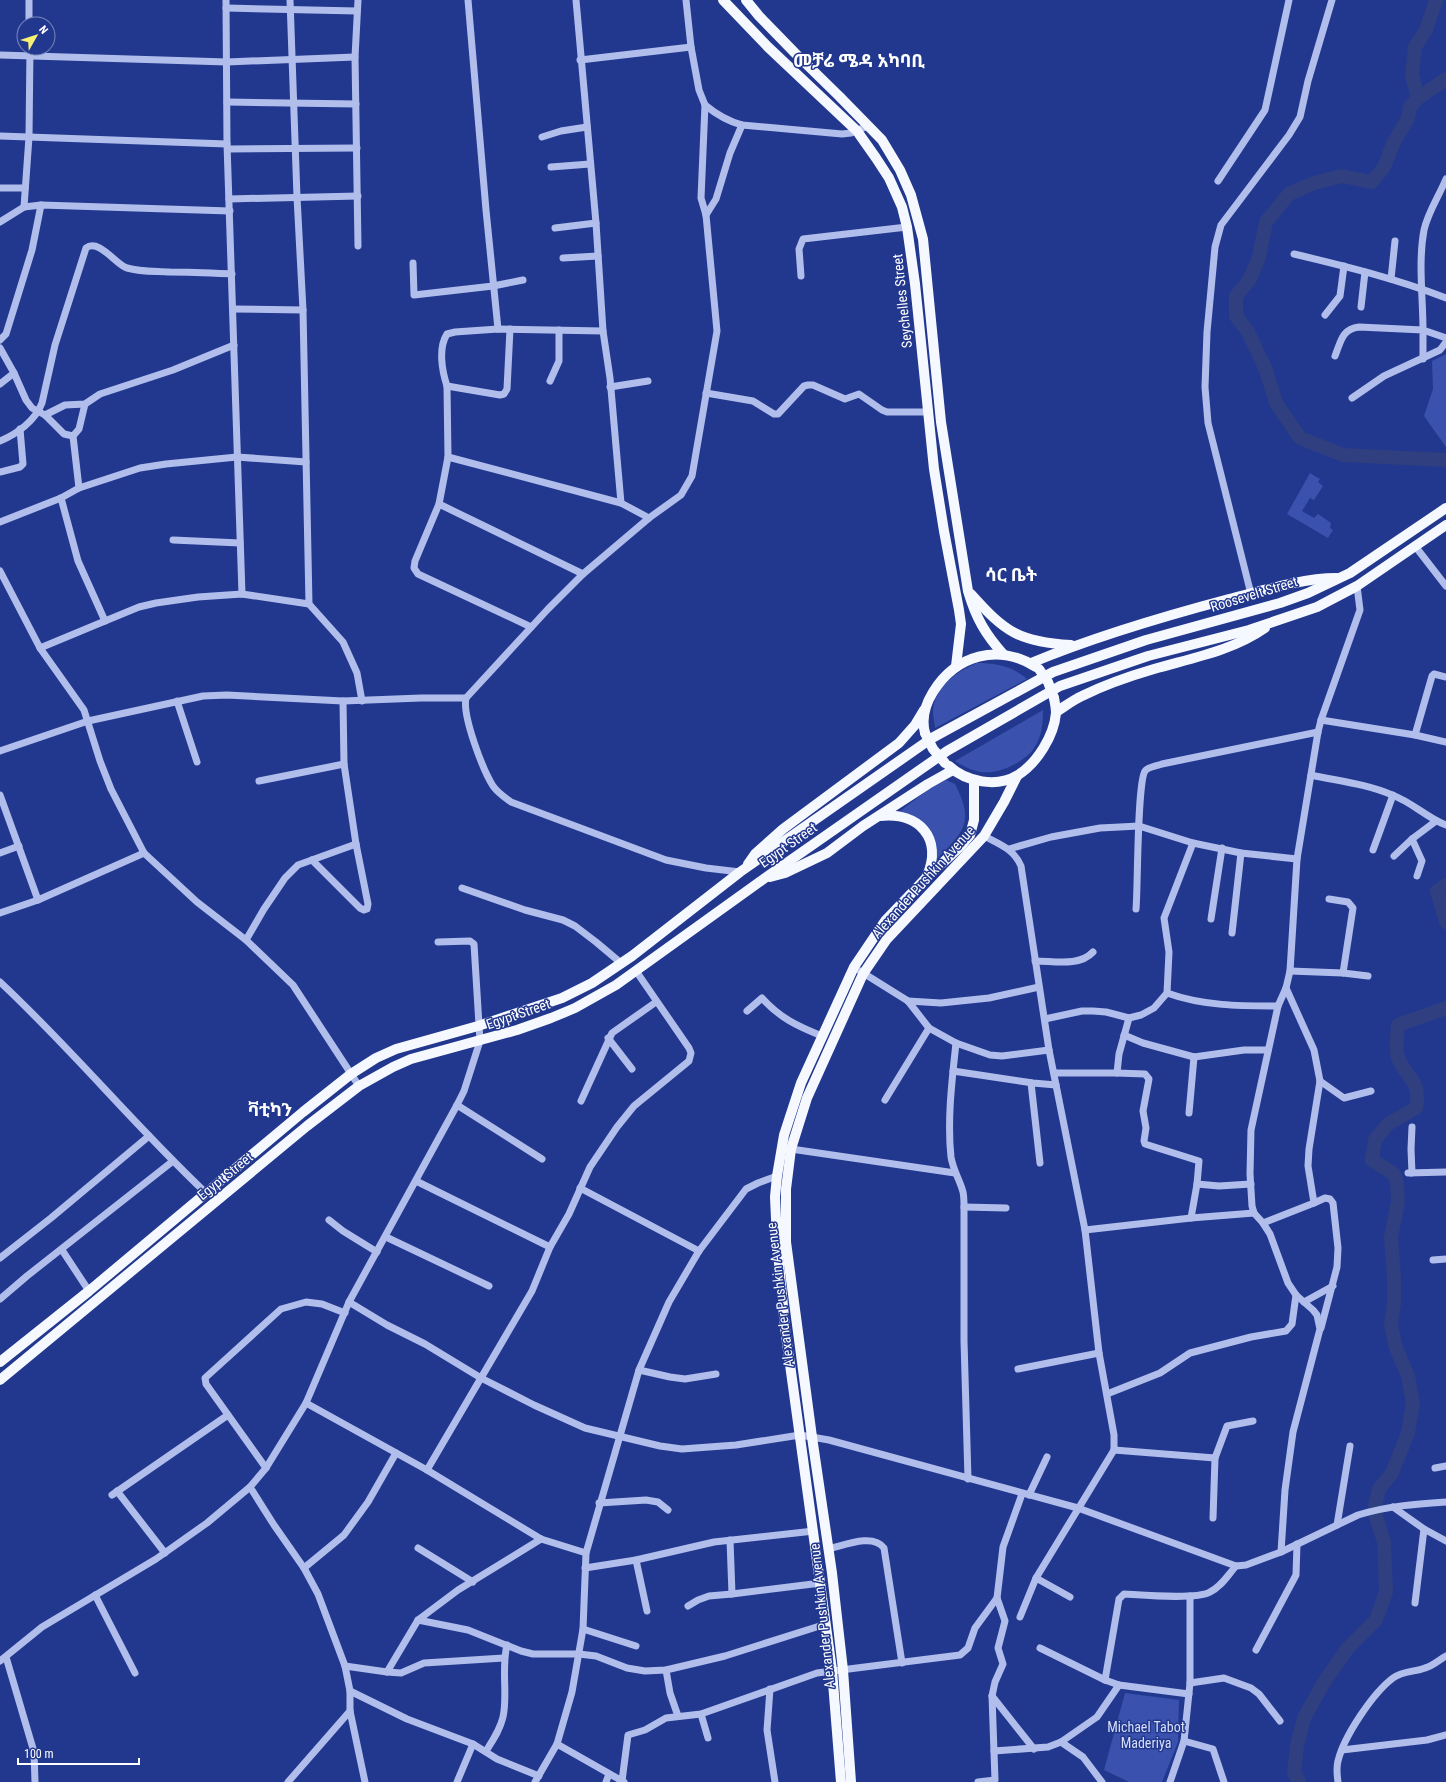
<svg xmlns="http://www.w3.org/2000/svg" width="1446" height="1782" viewBox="0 0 1446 1782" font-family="'Roboto Condensed','Noto Sans Ethiopic',sans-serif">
<rect width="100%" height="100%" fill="#22388e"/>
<g fill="#3a52ad">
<polygon points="1446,354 1446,447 1424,416 1433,389 1432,361"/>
<polygon points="1310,473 1320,479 1318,482 1323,486 1314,500 1310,498 1302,511 1314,518 1318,514 1331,523 1330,528 1333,530 1328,538 1287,514"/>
<path d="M977,663c19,0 35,3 50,16l-92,49c0,-5 -2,-10 -2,-16 1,-25 23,-40 44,-49z"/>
<path d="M1043,710c0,13 -1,27 -9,38 -4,7 -12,12 -19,16 -23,12 -38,11 -60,-3z"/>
<path d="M946,780l9,4c20,39 9,47 -19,76l1,-11 -5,-11 -34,-25 33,-26z"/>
<polygon points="1125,1693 1179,1700 1178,1742 1162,1782 1129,1782 1104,1770"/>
</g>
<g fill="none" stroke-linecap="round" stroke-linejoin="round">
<g stroke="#2f3f80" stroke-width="14">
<polyline points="1436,0 1426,30 1415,47 1412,75 1418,98 1410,107 1408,118 1393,144 1384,167 1372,182 1341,176 1314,183 1289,194 1266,222 1259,257 1250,279 1236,296 1236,316 1248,332 1266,370 1276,403 1300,438 1343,455 1446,460"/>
<polyline points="1418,98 1446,79"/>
<polyline points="1446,885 1437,891 1446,922"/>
<path d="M1299,1782l-5,-10 3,-27 7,-27 19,-34 24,-35 29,-29 10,-28 -2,-50 -10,-32 5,-21 13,-16 16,-40 5,-30 -5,-27 -12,-28 -5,-23 3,-22v-25l-3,-41 7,-35 -1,-19 -3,-9 -22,-14 3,-20 13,-16 28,-16c5,-28 -8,-28 -17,-48 -4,-8 -2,-27 -1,-35l48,-17"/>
</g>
<g stroke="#b1beec" stroke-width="7">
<polyline points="29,0 29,24"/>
<polyline points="226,0 227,144 242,594"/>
<polyline points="290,0 297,197 303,310 309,604"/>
<polyline points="358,0 355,57 358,246"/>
<polyline points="468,0 486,210 498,329"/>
<polyline points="576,0 596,223 603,331 610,378 621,503 649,518"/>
<path d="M686,0l5,47 8,43 6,15 -4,93 5,17 11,116 -25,145 -11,19 -32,23 -66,56 -35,35 -82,89c-4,18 17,72 27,88 5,7 11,11 18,16l155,58 40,8 34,4"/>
<polyline points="226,8 357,11"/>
<polyline points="30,48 29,137 24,207 41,205 230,211"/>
<polyline points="0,55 227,62 355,57"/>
<polyline points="580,60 691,47"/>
<polyline points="227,102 356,104"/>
<path d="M705,105c12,10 22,16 37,20l100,9 9,-1 17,-7"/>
<polyline points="0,136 227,144"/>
<polyline points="542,137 561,131 587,127"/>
<polyline points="228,149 357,148"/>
<polyline points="551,167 590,164"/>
<path d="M1446,179c-7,17 -18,33 -22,51 -6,32 -1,68 -1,100l23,8"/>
<polyline points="1218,181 1265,110 1289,0"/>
<polyline points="0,188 25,188"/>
<polyline points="229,199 358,196"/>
<polyline points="706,215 716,199 730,153 742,125"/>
<polyline points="0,222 24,207"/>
<polyline points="555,228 596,223"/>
<path d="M1294,254c51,12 103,25 152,44"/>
<polyline points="563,258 598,256"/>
<polyline points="413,263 414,295 493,286 523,280"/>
<polyline points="801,276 799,249 803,239 907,227"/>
<polyline points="1391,279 1395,241"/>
<polyline points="1361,307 1365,272"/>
<polyline points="233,309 303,310"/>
<polyline points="1325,315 1340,296 1344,266"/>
<polyline points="0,340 6,334 32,250 41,205"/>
<polyline points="0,348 14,373 0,384"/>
<path d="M1335,356c6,-15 7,-27 24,-29l64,3v29"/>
<polyline points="14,373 26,400 32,408 45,415 64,434 73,436"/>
<polyline points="550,381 559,361 559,330"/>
<polyline points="447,386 500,395 504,394 507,389 510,329"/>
<polyline points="610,387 648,381"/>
<polyline points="706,393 753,401 774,414 778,414 804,386 808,385 813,385 845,399 859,394 882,410 887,412 928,412"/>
<polyline points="1352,398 1384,376 1440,350 1446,342"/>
<polyline points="45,415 65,405 85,404 100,394 173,370 234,345"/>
<path d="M0,441c17,-7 35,-20 42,-38l13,-58 31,-97c13,-10 30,17 41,20 14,4 29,3 43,4 21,0 41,1 62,2"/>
<polyline points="448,457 621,503"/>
<polyline points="0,472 20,467 23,464 20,429"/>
<polyline points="79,488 73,436 79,429 85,404"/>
<polyline points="439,504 583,574"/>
<polyline points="0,522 61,498 79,488 140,468 166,464 237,457 306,462"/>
<polyline points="173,540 240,543"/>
<polyline points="1415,546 1446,586"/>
<polyline points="0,571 40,648 84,710 100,761 111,789 144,853 197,902 246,940 293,985 359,1086"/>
<polyline points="1251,594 1208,423 1205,387 1207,332 1215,247 1221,225 1289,135 1300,117 1308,81 1332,0"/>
<polyline points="105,621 139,607 156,603 198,597 242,594 309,604 343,642 357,673 362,701"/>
<path d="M531,627l-113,-53 -4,-6 1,-7 24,-57 9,-47 -1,-71c-5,-15 -9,-38 0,-52l8,-2 43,-3 105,2"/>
<polyline points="40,648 105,621 78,561 61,498"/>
<polyline points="177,701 197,762"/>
<polyline points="1321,720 1415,735 1446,742"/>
<polyline points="1415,735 1432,676 1434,674 1446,677"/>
<polyline points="0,751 88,721 203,696 227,695 343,701 421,698 466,698"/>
<path d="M1311,775c27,6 56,9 81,20 20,7 35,23 54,30"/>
<polyline points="259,781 344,764"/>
<polyline points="0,795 38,900 0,913"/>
<path d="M984,836c15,8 30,13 37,30l28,184 36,180 14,123 15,82v15l-78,128 34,19"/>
<polyline points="1009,849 1051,837 1100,828 1139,826 1193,843 1241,853 1297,859"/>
<polyline points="1373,850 1393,795"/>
<polyline points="0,853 19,846"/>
<polyline points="1394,856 1412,839"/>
<polyline points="312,860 360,908 364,910 367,909 368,904 356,844 344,764 343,701"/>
<polyline points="1417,876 1422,861 1412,839 1436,821"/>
<polyline points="462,888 525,910 563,920 575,926 596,942 621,963"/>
<polyline points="38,900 144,853"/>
<path d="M1136,909c2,-22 1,-125 9,-138 3,-4 12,-5 17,-7l156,-32"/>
<polyline points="1211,919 1222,848"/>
<polyline points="1232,933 1241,853"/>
<polyline points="246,940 264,909 285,878 298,865 356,844"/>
<path d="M1035,961c19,0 44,6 58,-9"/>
<polyline points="860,971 908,1001 929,1028 956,1043 990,1055 1002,1056 1049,1050"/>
<polyline points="1290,971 1343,973 1353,908 1348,902 1329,899"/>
<polyline points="1343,973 1368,976"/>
<path d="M0,982c72,67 134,143 205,210"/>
<path d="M1167,993c36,13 73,13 111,13"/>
<polyline points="908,1001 941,1003 989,998 1039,987"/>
<path d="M747,1011l15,-13c18,20 35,28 60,38"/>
<polyline points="1045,1019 1082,1011 1093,1011 1106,1012 1129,1018 1141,1015 1154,1008 1167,993 1169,952 1164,918 1193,843"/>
<polyline points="1124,1035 1143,1043 1194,1057 1244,1050 1268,1050"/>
<polyline points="608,1038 632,1069"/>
<path d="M956,1043c-4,37 -9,77 -5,114 2,13 9,23 12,35 1,4 1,10 1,15v134l4,138"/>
<polyline points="953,1071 1033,1083 1056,1085"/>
<polyline points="1054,1073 1117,1073 1119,1054 1129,1018"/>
<polyline points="1117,1073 1145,1074 1149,1079 1143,1111 1146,1128 1144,1141 1145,1144 1199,1161 1197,1184 1191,1218"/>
<polyline points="1320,1081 1344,1098 1371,1091"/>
<polyline points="1031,1083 1040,1163"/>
<polyline points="885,1100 929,1028"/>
<polyline points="581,1101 612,1033 656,1002"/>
<polyline points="457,1105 542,1159"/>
<polyline points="1189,1113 1194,1057"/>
<polyline points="791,1149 955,1173"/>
<polyline points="1408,1173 1446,1172"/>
<polyline points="1412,1173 1411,1149 1412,1127"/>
<polyline points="416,1181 550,1247"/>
<polyline points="1197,1184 1219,1186 1251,1184"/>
<polyline points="580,1188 699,1251"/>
<polyline points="1314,1203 1325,1198 1330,1199 1333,1203 1338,1248 1337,1267 1321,1328"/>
<polyline points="964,1207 1006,1208"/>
<polyline points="329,1220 343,1231 377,1252"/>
<polyline points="1263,1223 1314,1203 1308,1166 1309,1149 1320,1081 1314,1050 1286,988"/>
<polyline points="1085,1230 1191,1218 1254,1213"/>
<polyline points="386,1237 489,1286"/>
<polyline points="62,1250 89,1291"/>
<polyline points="0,1258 51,1218 149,1136"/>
<polyline points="1433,1260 1446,1259"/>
<polyline points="0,1299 27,1276 173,1161"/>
<path d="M349,1302l38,23 38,19 56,34 53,27 51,23 75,18 22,3 54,-4 64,-10 29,5 249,68 158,58 10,-1 35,-13 77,-37c29,-9 58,-11 88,-13"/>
<polyline points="1304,1302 1333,1286"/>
<polyline points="1018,1369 1099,1353"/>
<polyline points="639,1370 670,1377 685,1379 716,1374"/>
<polyline points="1107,1394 1160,1373 1190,1353 1251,1337 1286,1331 1292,1324 1296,1295"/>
<polyline points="306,1403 427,1470 541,1539 586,1553 583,1629 572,1692 557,1744 535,1782"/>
<polyline points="1114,1450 1215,1458 1227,1426 1253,1421"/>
<polyline points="266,1468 206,1384 205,1378 281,1309 306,1302 322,1304 345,1313"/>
<polyline points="1435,1468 1446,1466"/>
<polyline points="427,1470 532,1291 550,1247 569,1214 590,1167 617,1127 634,1106 689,1061 691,1053 689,1048 636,971"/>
<polyline points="250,1487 274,1525 304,1568 318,1594 345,1666 350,1691 350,1711 365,1782"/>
<polyline points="117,1491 165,1553"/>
<polyline points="112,1495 228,1415"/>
<polyline points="1029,1495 1047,1457"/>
<polyline points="599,1503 646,1500 658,1502 668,1510"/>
<polyline points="1393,1507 1424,1529 1446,1541"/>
<polyline points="1213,1518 1215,1458"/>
<polyline points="1337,1525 1350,1446"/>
<polyline points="730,1540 732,1594"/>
<polyline points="418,1548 473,1582"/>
<path d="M829,1549c16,-4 44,-16 55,-1l18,115"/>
<polyline points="1281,1552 1285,1490 1293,1432 1320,1329 1317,1315 1313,1310 1296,1295 1288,1283 1270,1234 1263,1223 1254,1213 1252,1206 1250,1174 1251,1130 1278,1006 1286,988 1290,971 1297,859 1318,732 1321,720 1360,610 1357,586"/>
<polyline points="586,1553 639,1370 669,1302 699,1251 746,1189 758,1183 777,1176"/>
<polyline points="636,1560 647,1611"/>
<polyline points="304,1568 344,1535 368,1502 396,1453"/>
<polyline points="585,1568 636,1560 714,1542 814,1531"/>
<polyline points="95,1595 135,1673"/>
<polyline points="1415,1603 1424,1529"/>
<polyline points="688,1606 698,1600 709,1596 732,1594 821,1583"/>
<polyline points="1020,1617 1036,1578"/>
<polyline points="418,1620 468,1630 521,1651 533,1654 579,1654 596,1656 627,1668 645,1671 666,1670 725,1656 826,1624"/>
<polyline points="583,1629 636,1646"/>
<polyline points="1040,1648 1105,1680"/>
<polyline points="1256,1650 1296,1575 1297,1544"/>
<polyline points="6,1657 34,1752 35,1782"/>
<polyline points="0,1661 42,1627 156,1559 207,1523 250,1487 266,1468 306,1403 349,1302 457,1105 464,1091 480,1041 474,944 470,941 438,942"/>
<polyline points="345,1666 387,1672 418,1620 458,1590 541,1539"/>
<polyline points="666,1670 670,1693 678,1716"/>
<polyline points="387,1672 401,1673 424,1663 504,1658"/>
<polyline points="1190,1683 1224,1678 1251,1688 1259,1694 1280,1721"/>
<polyline points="770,1689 767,1730 775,1782"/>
<polyline points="350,1691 407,1719 473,1744 497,1759 539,1776"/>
<path d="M1189,1694l-70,-9 -14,-5 14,-81 5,-5c18,1 72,6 86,-2 11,-5 18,-17 26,-26"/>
<polyline points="992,1696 1034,1749"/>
<polyline points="701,1714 708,1738"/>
<polyline points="1184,1741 1213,1749 1224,1782"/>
<polyline points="1061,1742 1083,1757 1102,1782"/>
<polyline points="557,1744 624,1782"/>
<polyline points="1342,1750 1427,1740 1446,1735"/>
<path d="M486,1751c7,-11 14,-21 17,-34 5,-22 -2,-48 4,-72"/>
<polyline points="994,1751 1048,1747 1061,1742 1097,1717 1119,1685"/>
<polyline points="622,1781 628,1735 645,1730 666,1718 701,1714 817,1673 960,1655 968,1648 975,1628 997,1598 1003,1547 1022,1494"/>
<polyline points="288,1782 350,1711"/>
<polyline points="457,1782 473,1744"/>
<polyline points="606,1782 609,1774"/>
<polyline points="978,1782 995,1780 992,1696 995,1682 1003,1664 998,1648 1005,1621 997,1598"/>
<polyline points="1170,1782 1184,1741 1190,1683 1190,1596"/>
<path d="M1338,1782c-1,-7 -2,-14 0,-21 6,-25 35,-68 55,-83 9,-7 22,-6 32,-10 8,-2 14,-8 21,-12"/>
</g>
<g stroke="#f6f8ff" stroke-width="10">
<polyline points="723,0 768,47 857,131 876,158 889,178 902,207 907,227 915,284 934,469 944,531 959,610 961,624 956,666"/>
<path d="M746,0l13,16 36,37 44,43 43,44 18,30 11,25 12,44 18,183 27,169c8,27 17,43 36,64"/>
<path d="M971,594c34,38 48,48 100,51"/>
<path d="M1031,663c65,-27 130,-46 198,-64 32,-8 74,-21 107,-21"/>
<path d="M1056,712c8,-5 17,-12 26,-16 22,-11 48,-20 72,-27 38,-11 78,-18 111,-41"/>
<path d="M925,733c-4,-15 0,-28 8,-41 23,-37 65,-49 103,-25"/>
<path d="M949,766c17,16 48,22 69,9 19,-12 36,-39 38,-62 0,-5 -1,-10 -2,-15"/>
<path d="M880,816c39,-4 63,22 47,60"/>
<polyline points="748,864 755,854 783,829 899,743 915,725 924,710"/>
<polyline points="770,877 785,873 827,853 863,826 928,784 953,770"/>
<polyline points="0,1362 89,1291 303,1112 351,1074 376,1058 396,1049 478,1026 562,998 592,983 632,956 740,872 932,738 1053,672 1146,640 1280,603 1308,593 1350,573 1446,508"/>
<polyline points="0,1380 307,1126 359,1086 393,1067 411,1059 517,1030 551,1018 575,1008 616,985 765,878 947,751 1060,686 1148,656 1249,630 1317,607 1357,586 1446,525"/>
<polyline points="841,1782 832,1670 785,1328 777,1241 775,1197 777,1176 784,1135 801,1083 854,967 885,921 926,878 961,846 970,835 974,820 974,780"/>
<polyline points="851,1782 843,1670 832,1573 812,1437 786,1242 786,1189 791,1149 807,1098 863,974 887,939 984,836 1004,802 1017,776"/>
</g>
<g stroke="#f6f8ff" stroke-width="10">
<polyline points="1039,669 1048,682 1054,698"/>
<polyline points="925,733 933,749 945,763"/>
</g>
</g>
<g text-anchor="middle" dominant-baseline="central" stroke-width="3" stroke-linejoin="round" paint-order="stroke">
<g font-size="14" fill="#fff" stroke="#22388e">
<text transform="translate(902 301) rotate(-96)">Seychelles Street</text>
<text transform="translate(1254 594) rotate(-17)">Roosevelt Street</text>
<text transform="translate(788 845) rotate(-35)">Egypt Street</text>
<text transform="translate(923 882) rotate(-48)">Alexander Pushkin Avenue</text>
<text transform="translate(518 1014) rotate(-19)">Egypt Street</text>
<text transform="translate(225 1176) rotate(-39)">Egypt Street</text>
<text transform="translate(780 1295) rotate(-97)">Alexander Pushkin Avenue</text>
<text transform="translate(822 1616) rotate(-96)">Alexander Pushkin Avenue</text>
</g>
<g font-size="14" fill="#d6def9" stroke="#22388e">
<text x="1146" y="1727">Michael Tabot<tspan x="1146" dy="16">Maderiya</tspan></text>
</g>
<g font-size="18" font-weight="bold" fill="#fff" stroke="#22388e">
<text x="859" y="60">መቻሬ ሜዳ አካባቢ</text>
<text x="1011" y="574">ሳር ቤት</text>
<text x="270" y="1109">ቫቲካን</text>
</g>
</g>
<g transform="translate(36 36) rotate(51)"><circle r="19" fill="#22388e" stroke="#7a88bb"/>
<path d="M0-3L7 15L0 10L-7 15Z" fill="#f8f073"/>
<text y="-6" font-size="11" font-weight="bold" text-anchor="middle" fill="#ffffff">N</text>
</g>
<path d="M18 1758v6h121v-6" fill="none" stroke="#ffffff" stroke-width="2"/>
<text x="24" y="1758" font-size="12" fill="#ffffff" stroke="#22388e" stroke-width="3" paint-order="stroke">100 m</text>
</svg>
